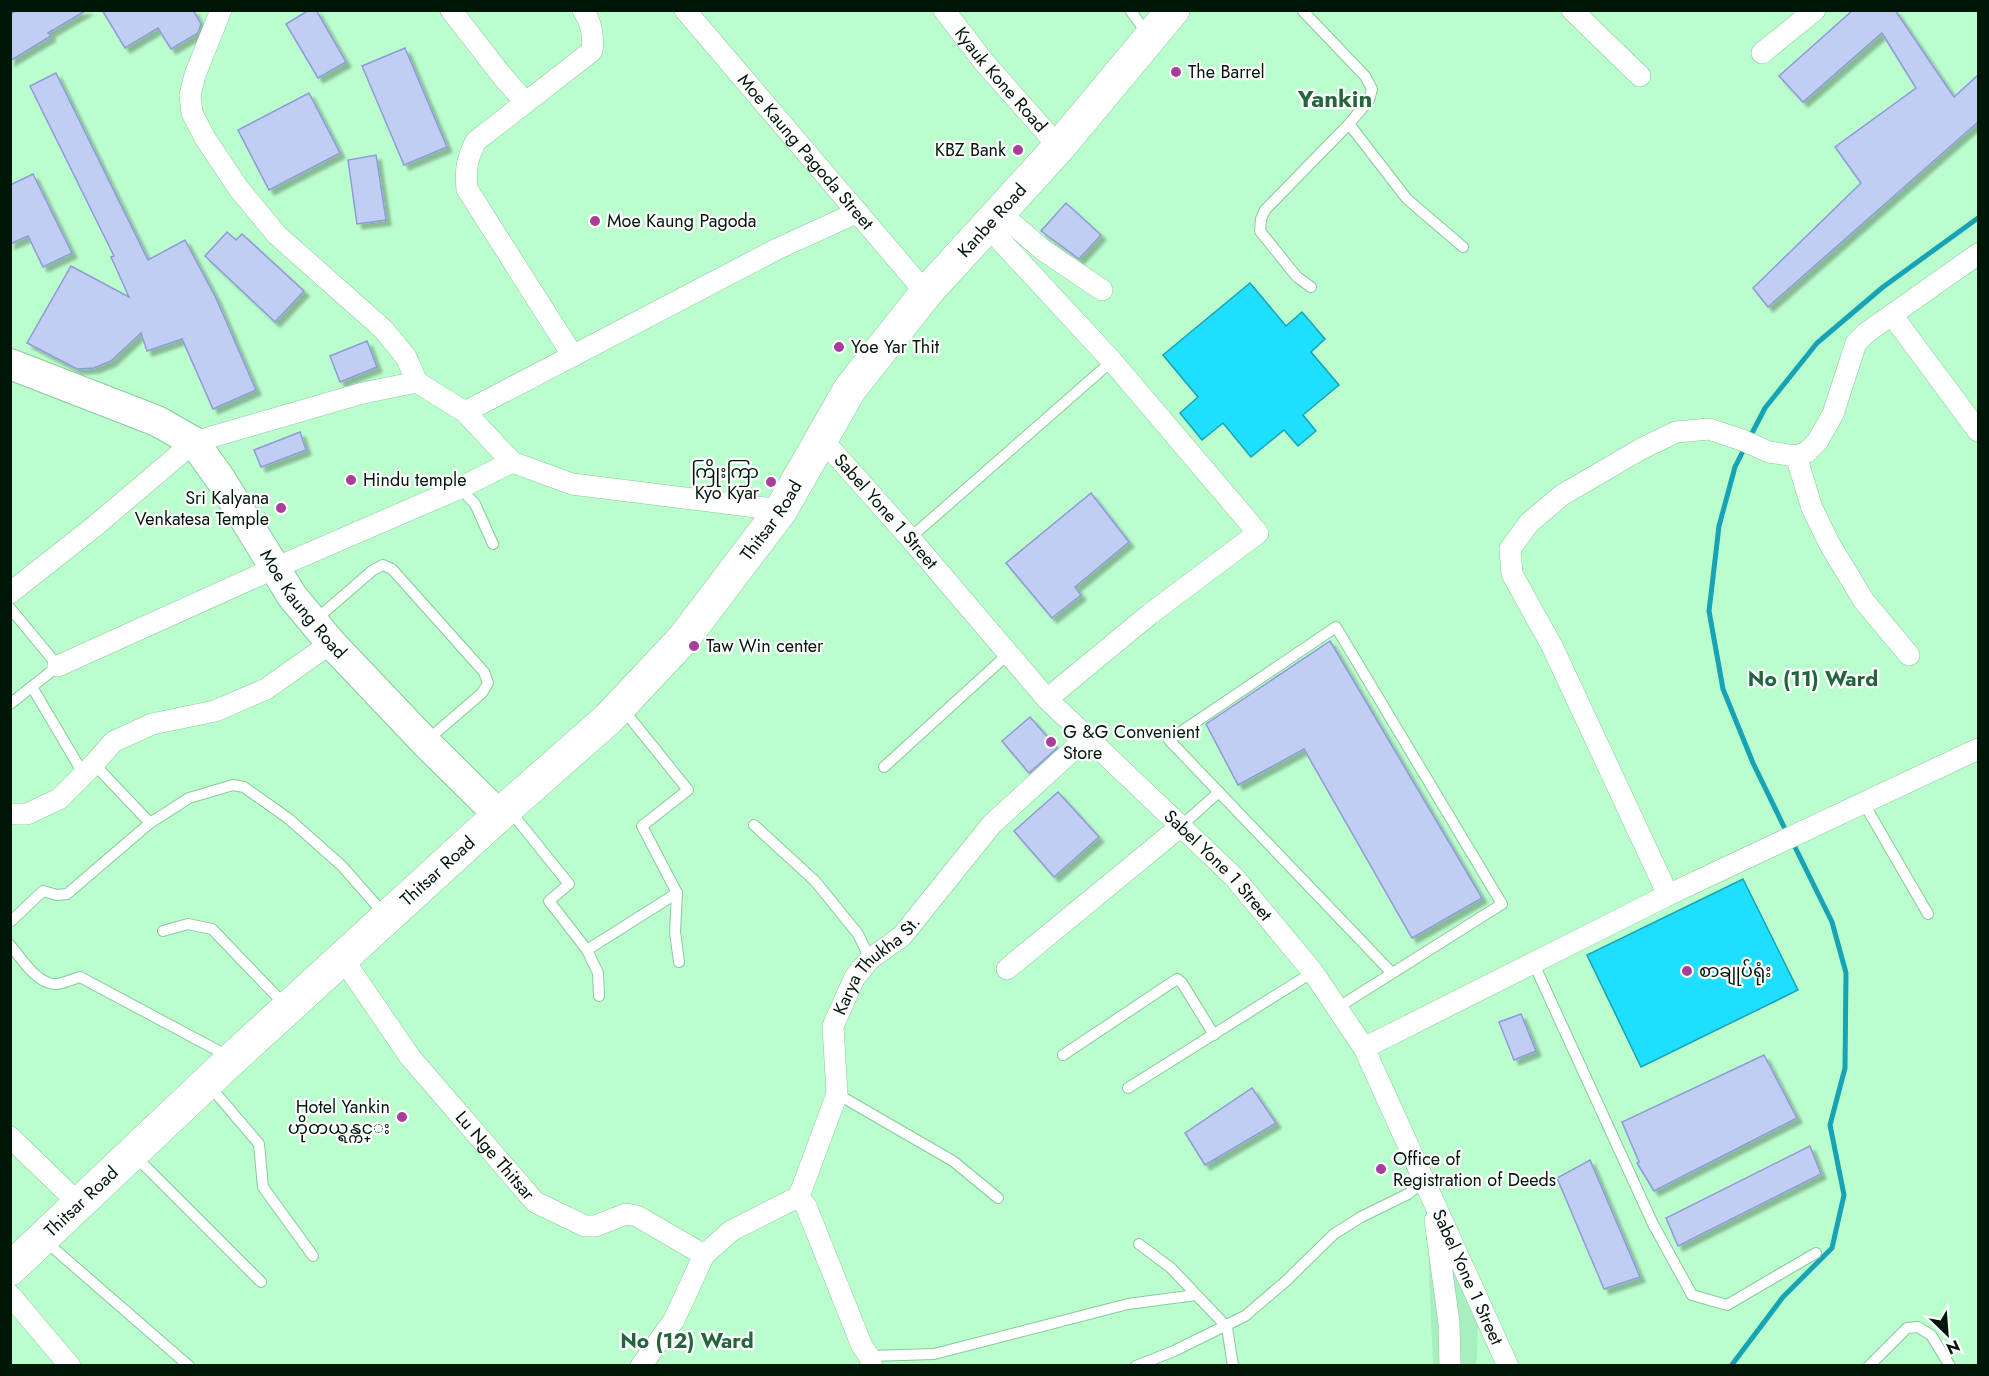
<svg xmlns="http://www.w3.org/2000/svg" width="1989" height="1376" viewBox="0 0 1989 1376" font-family="Jost,'Noto Sans Myanmar',sans-serif">
<defs>
<filter id="shadow"><feDropShadow dx="5" dy="5" stdDeviation="1.5" flood-color="#0004"/></filter>
</defs>
<rect width="100%" height="100%" fill="#bbfece"/>
<polygon fill="#a7efbc" points="1426,1205 1478,1325 1477,1359 1475,1365 1433,1365"/>
<g fill="#1edfff" stroke="#15a3b5" stroke-width="1.5">
<polygon points="1250,283 1286,326 1302,312 1325,339 1311,352 1339,385 1303,415 1316,431 1298,446 1284,430 1251,457 1223,423 1202,440 1180,413 1198,397 1163,355"/>
<polygon points="1743,879 1798,990 1641,1067 1587,955"/>
</g>
<g fill="none" stroke-linecap="round" stroke-linejoin="round">
<g stroke="#15a3b5" stroke-width="5">
<polyline points="1749,439 1765,408 1817,343 1883,287 1978,218"/>
<polyline points="1745,447 1735,467 1719,526 1709,611 1723,689 1753,763 1788,835"/>
<polyline points="1731,1366 1783,1297 1832,1248 1844,1195 1830,1125 1845,1068 1846,973 1832,922 1793,843"/>
</g>
</g>
<g fill="#c2cdf4" stroke="#8c9bd9" stroke-width="1.5" filter="url(#shadow)">
<polygon points="17,10 87,10 48,33 51,36 10,61 10,15"/>
<polygon points="102,10 193,10 201,24 198,33 171,49 158,28 125,48"/>
<polygon points="309,10 316,10 346,62 318,78 286,24"/>
<polygon points="1853,10 1895,10 1954,97 1978,75 1978,122 1768,307 1753,288 1861,183 1835,147 1916,88 1882,33 1803,102 1779,76"/>
<polygon points="405,48 447,147 404,165 362,66"/>
<polygon points="56,73 148,260 185,240 216,298 256,390 213,409 182,339 147,351 141,333 111,361 94,368 77,369 27,343 71,266 129,297 111,257 114,256 30,86"/>
<polygon points="309,93 340,153 269,190 238,130"/>
<polygon points="376,155 386,220 357,224 348,160"/>
<polygon points="33,174 72,253 43,267 28,236 10,244 10,185"/>
<polygon points="1066,203 1101,235 1079,259 1041,231"/>
<polygon points="227,232 236,240 242,234 304,291 275,322 205,256"/>
<polygon points="367,341 377,367 340,382 330,356"/>
<polygon points="300,432 306,450 261,467 254,450"/>
<polygon points="1091,493 1129,542 1075,587 1081,595 1052,618 1006,563"/>
<polygon points="1330,641 1482,898 1412,938 1304,749 1238,785 1206,724"/>
<polygon points="1030,717 1057,748 1029,773 1002,741"/>
<polygon points="1058,792 1099,837 1054,877 1014,831"/>
<polygon points="1521,1014 1536,1051 1514,1060 1499,1022"/>
<polygon points="1764,1055 1797,1118 1654,1191 1637,1163 1639,1162 1622,1122"/>
<polygon points="1252,1088 1276,1123 1205,1165 1185,1133"/>
<polygon points="1810,1146 1821,1174 1678,1246 1666,1218"/>
<polygon points="1590,1160 1640,1277 1604,1289 1557,1178"/>
</g>
<g fill="none" stroke-linecap="round" stroke-linejoin="round">
<defs>
<g id="lane">
<polyline points="1130,10 1148,35"/>
<polyline points="1302,10 1365,76 1372,89 1369,100 1349,124 1265,210 1261,219 1260,231 1297,277 1311,287"/>
<polyline points="1349,124 1407,199 1463,247"/>
<polyline points="460,488 475,504 493,544"/>
<polyline points="910,538 1112,361"/>
<polyline points="10,608 58,666 10,704"/>
<polyline points="314,621 373,570 383,565 392,569 484,672 488,683 482,693 425,742"/>
<polyline points="32,687 84,775"/>
<polyline points="622,708 688,790 642,826 677,893 675,932 679,962"/>
<polyline points="94,764 150,823"/>
<polyline points="884,767 1007,655"/>
<polyline points="1863,802 1928,914"/>
<polyline points="510,811 569,884 549,901 587,950 598,973 599,996"/>
<polyline points="754,825 815,881 858,934 870,959"/>
<polyline points="1181,826 1219,792"/>
<polyline points="10,922 43,891 57,895 67,894 150,823 189,798 233,785 244,787 289,819 342,866 385,915"/>
<polyline points="163,931 188,924 212,929 286,1006"/>
<path d="M10,945c12,14 27,40 47,39 8,-1 16,-5 23,-7l148,79"/>
<polyline points="587,950 677,893"/>
<polyline points="1533,962 1653,1224 1692,1295 1727,1305 1816,1253"/>
<polyline points="1337,1008 1502,904 1336,627 1169,740 1392,973"/>
<polyline points="1063,1055 1177,979 1182,983 1214,1035"/>
<polyline points="209,1085 259,1144 263,1187 313,1256"/>
<polyline points="1128,1088 1313,972"/>
<polyline points="837,1094 953,1161 998,1198"/>
<polyline points="134,1155 261,1282"/>
<polyline points="44,1240 189,1366"/>
<polyline points="1139,1244 1171,1268 1227,1327 1233,1366"/>
<polyline points="869,1356 934,1354 1128,1304 1196,1295"/>
<polyline points="1136,1366 1174,1351 1245,1316 1286,1281 1334,1234 1361,1217 1408,1194 1425,1181"/>
<polyline points="1869,1366 1907,1328 1918,1327 1931,1335 1950,1366"/>
</g>
<g id="street">
<polyline points="221,10 195,75 190,95 192,113 205,138 239,189 277,235 383,329 406,357 417,382"/>
<polyline points="451,10 503,77 525,102"/>
<path id="s1" d="M685,10l241,283"/>
<path id="s2" d="M944,10l39,51 76,86"/>
<polyline points="1572,10 1640,76"/>
<polyline points="1762,53 1815,10"/>
<polyline points="1000,213 1043,250 1102,290"/>
<polyline points="987,226 1112,361 1258,533 1150,614 1047,699"/>
<polyline points="1892,315 1978,431"/>
<path d="M573,356l-106,-167c-2,-18 0,-31 9,-48l116,-90c2,-15 0,-28 -9,-41"/>
<polyline points="465,412 777,249 858,212"/>
<path id="s3" d="M821,438l89,100 137,161 187,178 79,95 51,76 144,318"/>
<polyline points="1796,456 1812,508 1830,545 1864,601 1909,655"/>
<polyline points="10,593 95,526 194,442 363,393 417,382 465,412 512,462 572,484 781,510"/>
<polyline points="58,666 275,568 460,488 512,462"/>
<polyline points="10,814 27,814 59,799 94,764 113,742 152,724 215,711 266,689 331,643"/>
<polyline points="1668,895 1552,646 1512,574 1510,549 1529,523 1562,495 1641,449 1676,432 1709,429 1742,440 1769,452 1796,456 1807,452 1817,442 1833,414 1856,343 1866,333 1978,254"/>
<path id="s4" d="M343,959l67,98 125,145 50,24h10l31,-12 11,2 67,39"/>
<polyline points="1007,969 1181,826"/>
<polyline points="1364,1048 1668,895 1978,749"/>
<polyline points="10,1137 78,1203"/>
<polyline points="798,1197 806,1206 862,1346 869,1356 872,1366"/>
<polyline points="1435,1220 1449,1323 1450,1366"/>
<polyline points="10,1295 70,1366"/>
<path id="s5" d="M641,1366l33,-46 30,-65 27,-24 67,-34 3,-6 36,-97 -4,-68 22,-49 15,-18 32,-23 90,-112 94,-86"/>
</g>
<g id="secondary">
<path id="s6" d="M10,364l147,57 37,21 27,38 71,116 39,47 94,99 74,73"/>
</g>
<g id="primary">
<path id="s7" d="M10,1269l222,-210 267,-244 109,-96 76,-81 97,-128 69,-121 76,-96 133,-146 114,-137"/>
</g>
</defs>
<use href="#lane" stroke="#88c99c" stroke-width="12"/>
<use href="#street" stroke="#88c99c" stroke-width="22"/>
<use href="#secondary" stroke="#88c99c" stroke-width="32"/>
<use href="#primary" stroke="#88c99c" stroke-width="34"/>
<use href="#lane" stroke="#fff" stroke-width="10"/>
<use href="#street" stroke="#fff" stroke-width="21"/>
<use href="#secondary" stroke="#fff" stroke-width="30"/>
<use href="#primary" stroke="#fff" stroke-width="33"/>
</g>
<g fill="#aa3c9b" stroke="#fff" stroke-width="2">
<circle cx="1176" cy="72" r="6"/>
<circle cx="1018" cy="150" r="6"/>
<circle cx="595" cy="221" r="6"/>
<circle cx="839" cy="347" r="6"/>
<circle cx="351" cy="480" r="6"/>
<circle cx="771" cy="482" r="6"/>
<circle cx="281" cy="508" r="6"/>
<circle cx="694" cy="646" r="6"/>
<circle cx="1051" cy="742" r="6"/>
<circle cx="1687" cy="971" r="6"/>
<circle cx="402" cy="1117" r="6"/>
<circle cx="1381" cy="1169" r="6"/>
</g>
<g text-anchor="middle" dominant-baseline="central" stroke-width="4.5" stroke-linejoin="round" paint-order="stroke">
<g font-size="18" fill="#001607" stroke="#fff" text-anchor="start">
<text x="1188" y="72">The Barrel</text>
<text x="1006" y="150" text-anchor="end">KBZ Bank</text>
<text x="607" y="221">Moe Kaung Pagoda</text>
<text x="851" y="347">Yoe Yar Thit</text>
<text x="759" y="472" text-anchor="end">ကြိုးကြာ<tspan x="759" dy="21">Kyo Kyar</tspan></text>
<text x="363" y="480">Hindu temple</text>
<text x="269" y="498" text-anchor="end">Sri Kalyana<tspan x="269" dy="21">Venkatesa Temple</tspan></text>
<text x="706" y="646">Taw Win center</text>
<text x="1063" y="732">G &amp;G Convenient<tspan x="1063" dy="21">Store</tspan></text>
<text x="1699" y="971">စာချုပ်ရုံး</text>
<text x="390" y="1107" text-anchor="end">Hotel Yankin<tspan x="390" dy="21">ဟိုတယ္ရန္ကင္း</tspan></text>
<text x="1393" y="1159">Office of<tspan x="1393" dy="21">Registration of Deeds</tspan></text>
</g>
<g font-size="18" fill="#001607" stroke="#fff">
<text stroke="none"><textPath href="#s2" startOffset="90">Kyauk Kone Road</textPath></text>
<text stroke="none"><textPath href="#s1" startOffset="186">Moe Kaung Pagoda Street</textPath></text>
<text stroke="none"><textPath href="#s7" startOffset="1444">Kanbe Road</textPath></text>
<text stroke="none"><textPath href="#s3" startOffset="98">Sabel Yone 1 Street</textPath></text>
<text stroke="none"><textPath href="#s7" startOffset="1070">Thitsar Road</textPath></text>
<text stroke="none"><textPath href="#s6" startOffset="396">Moe Kaung Road</textPath></text>
<text stroke="none"><textPath href="#s3" startOffset="584">Sabel Yone 1 Street</textPath></text>
<text stroke="none"><textPath href="#s7" startOffset="584">Thitsar Road</textPath></text>
<text stroke="none"><textPath href="#s5" startOffset="494">Karya Thukha St.</textPath></text>
<text stroke="none"><textPath href="#s4" startOffset="249">Lu Nge Thitsar</textPath></text>
<text stroke="none"><textPath href="#s7" startOffset="98">Thitsar Road</textPath></text>
<text stroke="none"><textPath href="#s3" startOffset="1070">Sabel Yone 1 Street</textPath></text>
</g>
<g font-size="21" font-weight="bold" fill="#24653d" stroke="#fff">
<text x="1813" y="679">No (11) Ward</text>
<text x="687" y="1341">No (12) Ward</text>
</g>
<g font-size="24" font-weight="bold" fill="#24653d" stroke="#fff">
<text x="1335" y="98">Yankin</text>
</g>
</g>
<rect width="1989" height="1376" fill="none" stroke="#001607" stroke-width="24"/>
<g transform="translate(1947 1334) rotate(155)" stroke="#ffffff" stroke-width="4.5" paint-order="stroke">
<path d="M0-4.5L10 22L0 15L-10 22Z" fill="#001607"/>
<text y="-9" font-size="16" font-weight="bold" text-anchor="middle" fill="#001607">N</text>
</g>
</svg>
